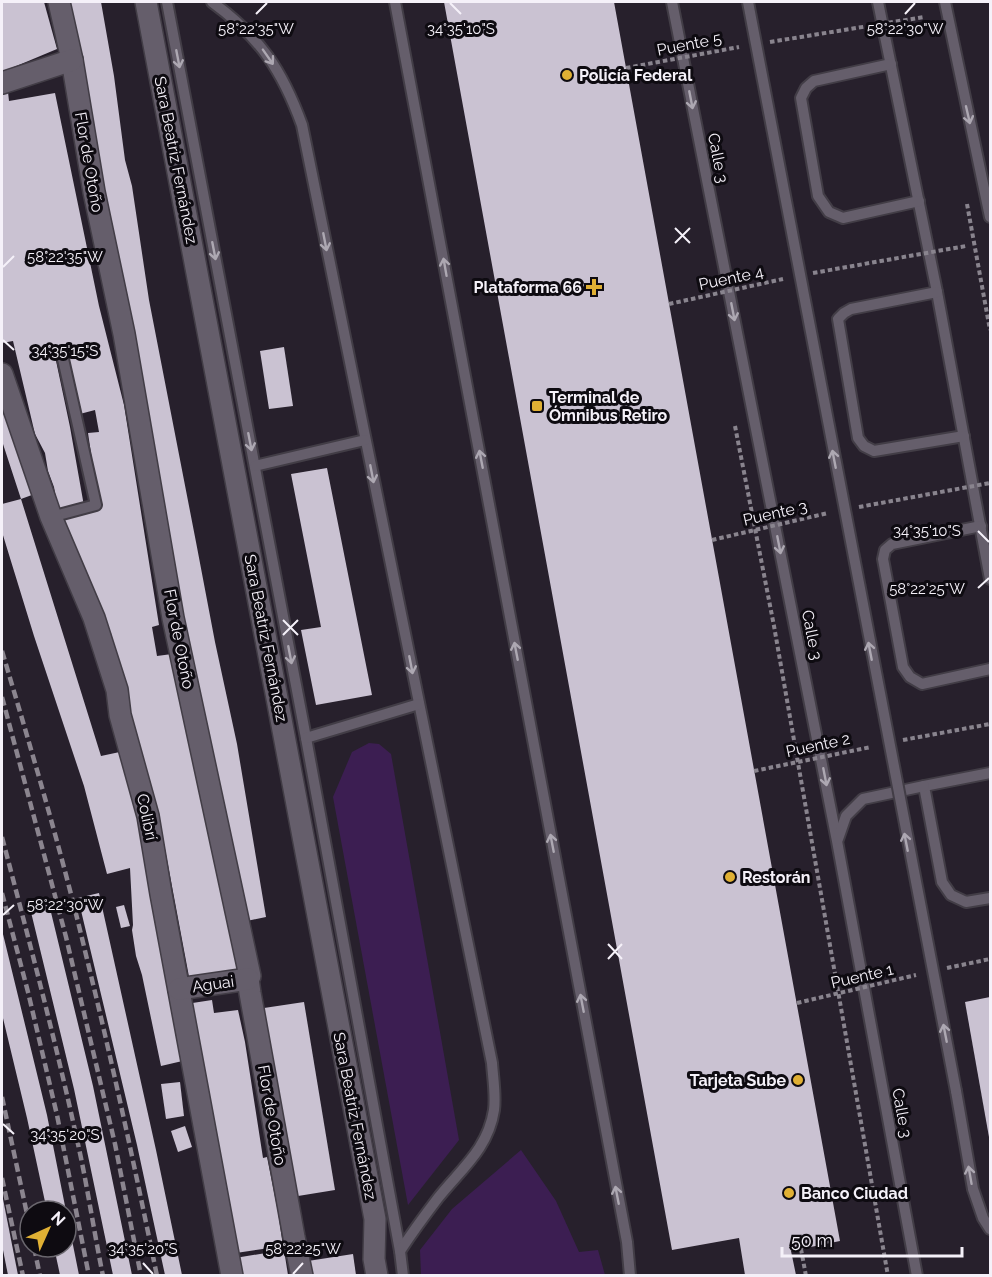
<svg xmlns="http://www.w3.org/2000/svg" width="992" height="1277" viewBox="0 0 992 1277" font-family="Raleway,sans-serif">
<rect width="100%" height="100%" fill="#27202c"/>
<g fill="#3c1e52">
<polygon points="369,743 379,744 391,754 459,1140 408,1205 333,797 352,752"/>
<polygon points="521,1150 556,1201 579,1252 598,1250 605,1275 421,1275 420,1250 452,1209"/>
</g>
<g fill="#cac2d2">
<polygon points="2,2 44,2 57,49 2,72"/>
<polygon points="62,2 101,2 114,76 125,160 132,186 149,300 196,542 215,642 237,744 266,917 242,922"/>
<polygon points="444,2 614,2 840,1241 791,1251 796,1275 745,1275 739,1238 672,1250"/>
<polygon points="8,92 9,101 55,93 99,306 124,405 159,625 152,627 157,656 172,654 216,859 238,973 190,982 159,817 155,801 150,790 116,663 111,633 105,633 62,517 99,507 88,433 99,432 95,410 76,415 62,355 55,356 70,427 84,506 58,510 54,487 48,471 45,453 35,434 13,341 2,343 2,93"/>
<polygon points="284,347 293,406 269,409 260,351"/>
<polygon points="2,391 40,492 21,499 3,444 2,445"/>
<polygon points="327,468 372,695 316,705 301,630 321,627 291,474"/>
<polygon points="21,499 101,756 129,750 191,1059 161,1066 142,975 136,956 132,930 133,925 130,868 107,874 84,786 34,636 2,532 2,504"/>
<polygon points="99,893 156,1150 182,1275 165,1275 137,1145 78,898"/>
<polygon points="49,904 93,1086 132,1275 113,1275 74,1089 30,908"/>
<polygon points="124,905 130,926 121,928 116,907"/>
<polygon points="2,930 47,1115 66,1211 47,1211 27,1118 2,1014"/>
<polygon points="990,997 990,1137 989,1137 965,1002"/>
<polygon points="212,1000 214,1013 238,1010 245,1042 263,1158 267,1157 278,1212 283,1246 236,1253 186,1004"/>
<polygon points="304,1002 335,1190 298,1196 280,1105 264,1008"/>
<polygon points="180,1082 184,1116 166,1119 161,1084"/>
<polygon points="185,1126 192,1147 178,1152 171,1131"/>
<polygon points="2,1199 3,1199 18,1275 8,1275 2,1245"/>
<polygon points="66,1215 67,1215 79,1275 60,1275 54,1247 66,1247"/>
<polygon points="284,1250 288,1275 238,1275 235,1258"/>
<polygon points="353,1254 356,1275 311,1275 308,1261"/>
</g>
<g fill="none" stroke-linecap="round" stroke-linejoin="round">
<defs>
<g id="service">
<polyline points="167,2 306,738 400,1251 403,1276"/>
<path d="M212,2c48,35 70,68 90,123l190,938c1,15 4,32 2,47 -6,39 -33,59 -56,88 -13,17 -26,35 -38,53"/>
<polyline points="395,2 627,1242 630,1276"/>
<polyline points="672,2 837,841 917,1276"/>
<polyline points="878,2 937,292 990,579"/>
<polyline points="945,2 990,217"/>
<polyline points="891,64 814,81 806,88 801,98 818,196 829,212 843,218 919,201"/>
<polyline points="937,292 851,309 844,313 838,319 858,438 864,446 874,451 964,436"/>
<polyline points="255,466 365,440"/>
<polyline points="51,517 96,505 63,359"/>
<polyline points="981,526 892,544 885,550 883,559 903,667 910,677 922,684 990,669"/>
<polyline points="306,738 419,704"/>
<polyline points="990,773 924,786 942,882 951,895 966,902 990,898"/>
<polyline points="838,839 846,816 863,799 924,786"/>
<polyline points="956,1091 973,1189 983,1218 990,1229"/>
</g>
<g id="minor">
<polyline points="59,2 72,60 94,192 124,334 173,618 250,976 248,979 250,993 294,1237 302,1276"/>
<polyline points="146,2 375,1219 374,1259 377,1276"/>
<polyline points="2,83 72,60"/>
<polyline points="2,374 51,517 94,618 117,690 120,715 148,816 161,894 232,1276"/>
<polyline points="179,989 248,979"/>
</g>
</defs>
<use href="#service" stroke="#423d46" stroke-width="14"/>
<use href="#minor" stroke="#423d46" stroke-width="24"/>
<g stroke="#89848e" stroke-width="4" stroke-dasharray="4.5 3" stroke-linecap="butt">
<polyline points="967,204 990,330"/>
<polyline points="735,426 774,626 888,1276"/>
<polyline points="903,740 990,724"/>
<polyline points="947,968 990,959"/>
<polyline points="801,1249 806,1276"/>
</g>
<use href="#service" stroke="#655e6b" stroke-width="10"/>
<use href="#minor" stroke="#655e6b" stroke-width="21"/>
<g stroke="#8b858f" stroke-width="4.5" stroke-dasharray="9 4.5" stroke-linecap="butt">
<path d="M2,651c30,101 60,202 84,304 26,106 49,213 71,321"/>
<polyline points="2,697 66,937 115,1144 141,1276"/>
<path d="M2,837c28,107 56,213 79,321 8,39 14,79 22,118"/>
<polyline points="2,893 28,992 57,1115 89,1276"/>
<polyline points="2,1097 30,1228"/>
<polyline points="2,1178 23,1276"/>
<polyline points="34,1247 40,1276"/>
</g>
<defs>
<path id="service-bridge" d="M748,2c66,363 136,726 208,1089"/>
</defs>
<use href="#service-bridge" stroke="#423d46" stroke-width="14" stroke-linecap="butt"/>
<g stroke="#89848e" stroke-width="4" stroke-dasharray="4.5 3" stroke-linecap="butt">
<polyline points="770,42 924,17"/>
<polyline points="626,68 739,47"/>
<polyline points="813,273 966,246"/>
<polyline points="669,304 783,279"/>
<polyline points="859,507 990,483"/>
<polyline points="712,540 828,513"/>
<polyline points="754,771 871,747"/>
<polyline points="797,1003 916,975"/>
</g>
<use href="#service-bridge" stroke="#655e6b" stroke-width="10"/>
</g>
<defs><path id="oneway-shaft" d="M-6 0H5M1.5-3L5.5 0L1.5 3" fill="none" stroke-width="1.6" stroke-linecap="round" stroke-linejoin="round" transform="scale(1.5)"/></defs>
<g stroke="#ada8b2">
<use href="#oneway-shaft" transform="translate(268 57) rotate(55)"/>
<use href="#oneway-shaft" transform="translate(178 59) rotate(79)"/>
<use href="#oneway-shaft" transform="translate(691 100) rotate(79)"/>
<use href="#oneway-shaft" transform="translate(968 115) rotate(77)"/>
<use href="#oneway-shaft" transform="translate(325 242) rotate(79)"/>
<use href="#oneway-shaft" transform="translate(214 251) rotate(79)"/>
<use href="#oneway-shaft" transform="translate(445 267) rotate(-100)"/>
<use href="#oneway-shaft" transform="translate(733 312) rotate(79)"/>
<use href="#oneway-shaft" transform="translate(250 442) rotate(79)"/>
<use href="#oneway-shaft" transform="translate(481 459) rotate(-101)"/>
<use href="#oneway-shaft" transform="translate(834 459) rotate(-101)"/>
<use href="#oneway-shaft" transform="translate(372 474) rotate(79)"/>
<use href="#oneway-shaft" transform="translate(779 545) rotate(79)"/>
<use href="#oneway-shaft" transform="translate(516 651) rotate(-101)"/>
<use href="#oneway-shaft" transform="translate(870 651) rotate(-101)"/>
<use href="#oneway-shaft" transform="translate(290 655) rotate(79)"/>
<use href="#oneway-shaft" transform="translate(411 665) rotate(79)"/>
<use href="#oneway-shaft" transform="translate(825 777) rotate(79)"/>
<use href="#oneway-shaft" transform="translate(906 842) rotate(-101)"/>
<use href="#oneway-shaft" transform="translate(552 843) rotate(-101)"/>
<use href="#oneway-shaft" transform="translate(582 1003) rotate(-101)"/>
<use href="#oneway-shaft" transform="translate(945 1033) rotate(-101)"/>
<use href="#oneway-shaft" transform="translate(970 1175) rotate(-100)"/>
<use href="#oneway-shaft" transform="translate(617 1195) rotate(-101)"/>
</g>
<path fill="none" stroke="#f5f1f9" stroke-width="2" d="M450,3l11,11M256,14l11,-11M905,14l10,-11M675,228l15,15M675,243l15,-15M3,267l11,-11M3,340l11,10M978,531l11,11M978,588l11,-10M283,620l15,15M283,635l15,-15M3,915l11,-10M608,944l14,15M608,959l14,-15M3,1124l11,10M143,1263l10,11M293,1274l10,-11"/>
<g fill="#e0b034" stroke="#0e0b11" stroke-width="2">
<circle cx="567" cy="75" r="6"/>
<path d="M591 278h6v6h6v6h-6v6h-6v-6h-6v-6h6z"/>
<rect x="531" y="400" width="12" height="12" rx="3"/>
<circle cx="730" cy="877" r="6"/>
<circle cx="798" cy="1080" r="6"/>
<circle cx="789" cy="1193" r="6"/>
</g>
<g text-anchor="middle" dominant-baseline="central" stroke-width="6" stroke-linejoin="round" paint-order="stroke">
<g font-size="16" fill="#f5f1f9" stroke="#0e0b11">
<text transform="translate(689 44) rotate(-11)">Puente 5</text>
<text transform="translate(718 158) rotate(79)">Calle 3</text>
<text transform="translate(176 160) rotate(79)">Sara Beatriz Fernández</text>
<text transform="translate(89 162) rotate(80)">Flor de Otoño</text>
<text transform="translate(731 278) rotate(-12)">Puente 4</text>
<text transform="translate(775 513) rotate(-13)">Puente 3</text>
<text transform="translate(812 635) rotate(79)">Calle 3</text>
<text transform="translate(266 638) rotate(79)">Sara Beatriz Fernández</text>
<text transform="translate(179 639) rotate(79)">Flor de Otoño</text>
<text transform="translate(818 745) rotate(-12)">Puente 2</text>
<text transform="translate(147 817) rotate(78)">Colibrí</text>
<text transform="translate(862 976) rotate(-13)">Puente 1</text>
<text transform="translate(213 984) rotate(-8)">Aguai</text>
<text transform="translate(902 1113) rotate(80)">Calle 3</text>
<text transform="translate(272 1115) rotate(80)">Flor de Otoño</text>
<text transform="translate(355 1116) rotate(79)">Sara Beatriz Fernández</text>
</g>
<g font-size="16" font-weight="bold" fill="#f5f1f9" stroke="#0e0b11" text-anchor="start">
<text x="579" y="75">Policía Federal</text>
<text x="582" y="287" text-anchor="end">Plataforma 66</text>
<text x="549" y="397">Terminal de<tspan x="549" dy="18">Ómnibus Retiro</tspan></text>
<text x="742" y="877">Restorán</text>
<text x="786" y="1080" text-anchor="end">Tarjeta Sube</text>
<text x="801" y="1193">Banco Ciudad</text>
</g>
</g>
<g font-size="15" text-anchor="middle" fill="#f5f1f9" stroke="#0e0b11" stroke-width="6" stroke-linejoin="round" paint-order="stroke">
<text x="256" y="34">58°22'35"W</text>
<text x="461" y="34">34°35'10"S</text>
<text x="905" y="34">58°22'30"W</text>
<text x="65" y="262">58°22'35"W</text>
<text x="65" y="356">34°35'15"S</text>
<text x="927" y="536">34°35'10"S</text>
<text x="927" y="594">58°22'25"W</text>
<text x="65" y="910">58°22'30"W</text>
<text x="65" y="1140">34°35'20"S</text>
<text x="143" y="1254">34°35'20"S</text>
<text x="303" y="1254">58°22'25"W</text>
</g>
<rect width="992" height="1277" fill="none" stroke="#f5f1f9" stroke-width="6"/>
<g transform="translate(48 1229) rotate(45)"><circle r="28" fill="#0e0b11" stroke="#6a676e" stroke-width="1.5"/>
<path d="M0-4.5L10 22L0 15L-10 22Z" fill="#e0b034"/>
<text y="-9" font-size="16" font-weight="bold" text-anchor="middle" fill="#f5f1f9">N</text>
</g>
<path d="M782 1247v9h180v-9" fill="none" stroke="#f5f1f9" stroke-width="3"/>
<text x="791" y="1247" font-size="18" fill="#f5f1f9" stroke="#0e0b11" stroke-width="4.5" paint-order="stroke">50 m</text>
</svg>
